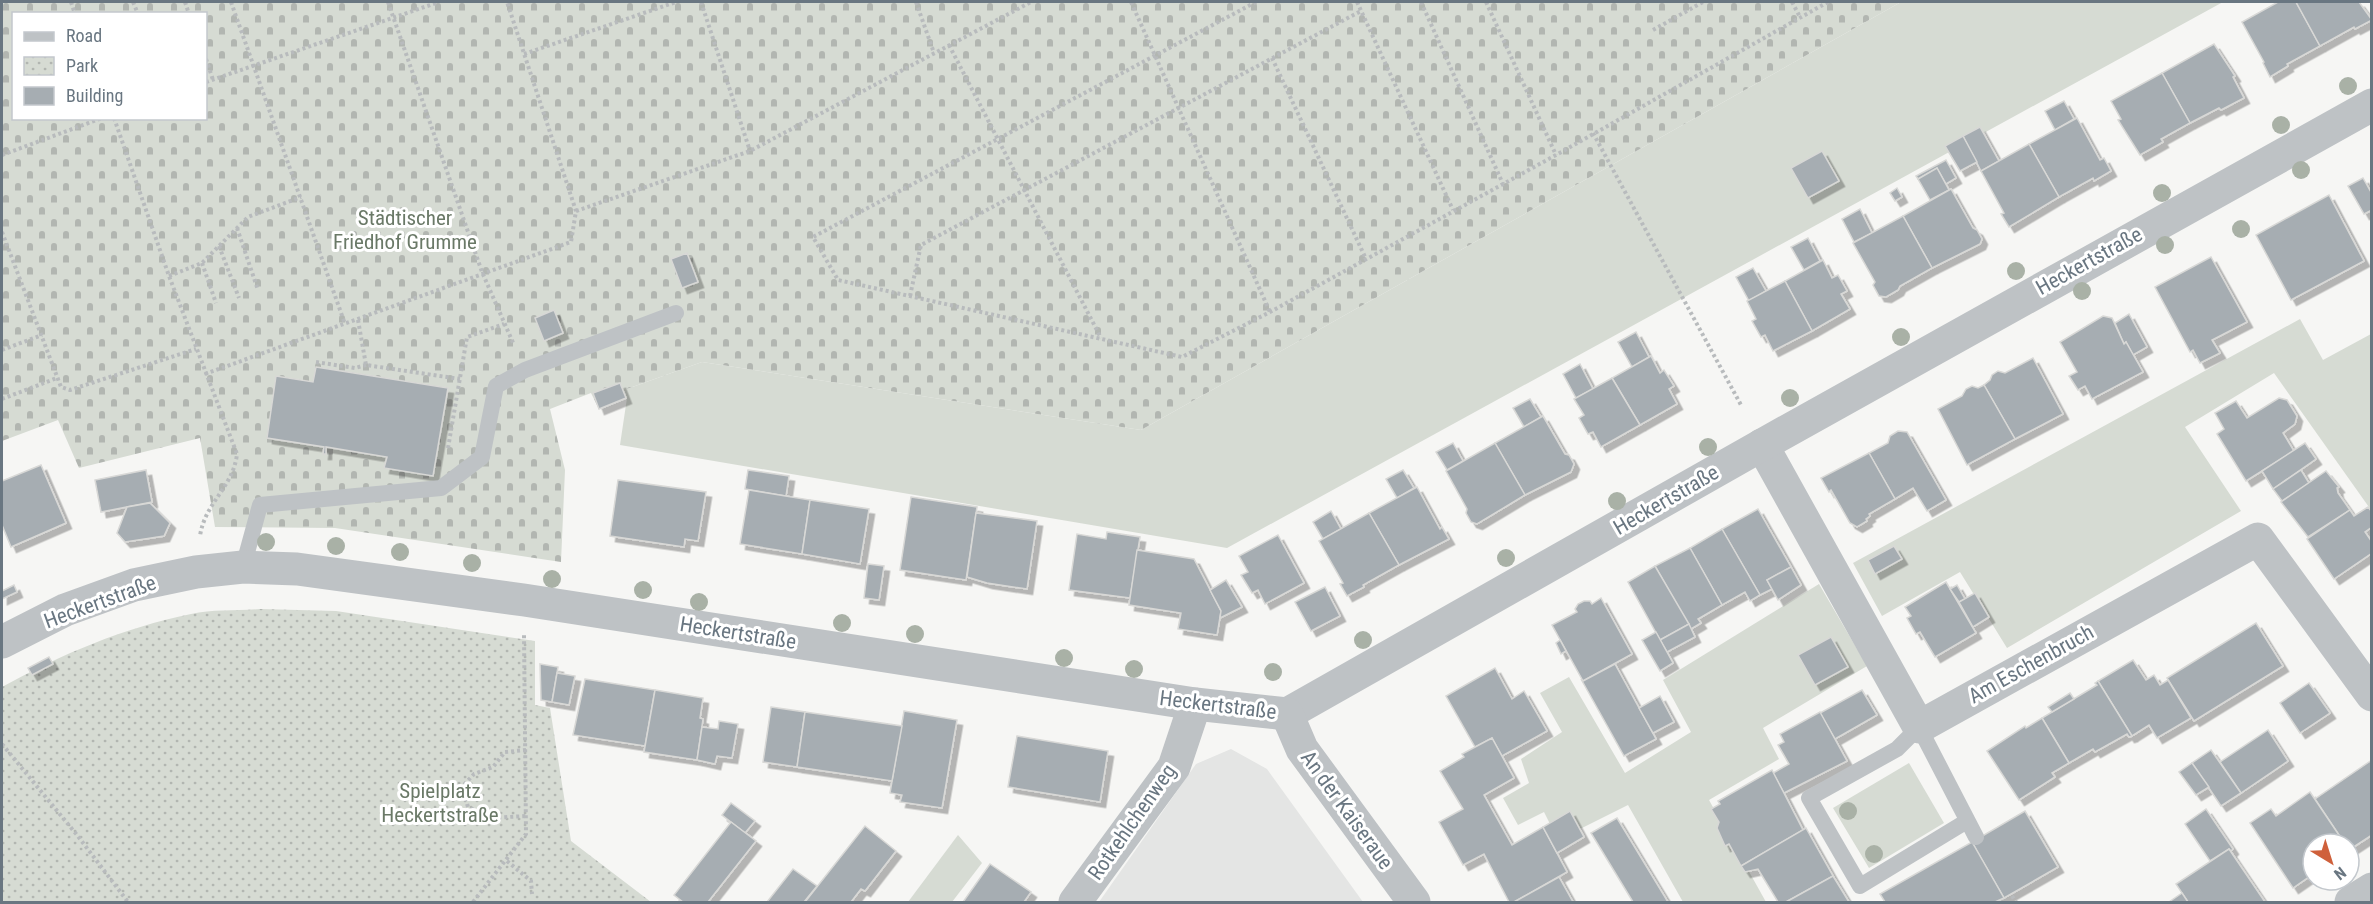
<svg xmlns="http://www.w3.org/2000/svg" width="2373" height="904" viewBox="0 0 2373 904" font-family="'Roboto Condensed',sans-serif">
<defs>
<pattern id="cemetery-stones" width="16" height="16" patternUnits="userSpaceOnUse" patternTransform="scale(1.5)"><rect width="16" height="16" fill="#d6dbd3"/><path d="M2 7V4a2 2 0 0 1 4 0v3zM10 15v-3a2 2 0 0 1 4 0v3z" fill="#b2b6b1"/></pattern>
<pattern id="park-dots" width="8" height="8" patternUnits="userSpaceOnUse" patternTransform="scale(1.5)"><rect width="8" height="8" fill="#d6dbd3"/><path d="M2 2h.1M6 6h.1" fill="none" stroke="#b2b6b1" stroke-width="1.8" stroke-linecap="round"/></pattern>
<filter id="shadow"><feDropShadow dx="5.5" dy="5.5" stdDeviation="0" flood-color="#0004"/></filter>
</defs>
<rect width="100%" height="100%" fill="#f6f6f4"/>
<polygon fill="#e4e5e4" points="1231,749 1267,769 1363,902 1099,902 1196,764"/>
<g fill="#d6dbd3">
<polygon points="1901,2 2223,2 1227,548 620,445 627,398 624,390 702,362 1141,430"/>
<polygon points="2300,319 2323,360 2371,334 2371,510 2274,373 2185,427 2241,511 2007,648 1960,572 1882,616 1853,563"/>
<polygon points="1819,584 1867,666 1763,728 1779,759 1709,800 1766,902 1683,902 1628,805 1558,840 1544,812 1518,825 1503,798 1529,783 1521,759 1562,732 1540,693 1569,677 1625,773 1691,732 1663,680"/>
<polygon points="1909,763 1944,823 1869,868 1833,808"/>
<polygon points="958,835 982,863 952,902 908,902"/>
</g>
<path fill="url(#cemetery-stones)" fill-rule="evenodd" d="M2,2h1899l-760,428 -439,-68 -78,28 3,8 -28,11 -8,-16 -41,16 15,61 -4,92 -226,-34 -120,-1 -15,-89 -121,30 -21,-48 -56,21zM14,14h192v104h-192z"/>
<path fill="url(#park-dots)" d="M260,609l76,2 199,30v64l15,3 21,133 80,61h-649v-215c60,-33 121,-59 189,-73 22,-5 46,-3 69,-5z"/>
<g fill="#a6adb2" stroke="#d8d8d6" stroke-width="1.5" filter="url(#shadow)">
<polygon points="2278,2 2296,2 2320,46 2287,64 2288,66 2270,77 2263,63 2264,62 2242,22"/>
<polygon points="2296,2 2359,2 2372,20 2355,29 2354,27 2320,46"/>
<polygon points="2214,44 2235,76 2233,77 2244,98 2221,110 2219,108 2190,123 2162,73"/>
<polygon points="2162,73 2190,123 2161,139 2163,142 2140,155 2118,120 2121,119 2111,101"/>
<polygon points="2064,101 2074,119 2055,130 2045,111"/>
<polygon points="2077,118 2100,160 2104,158 2111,171 2094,181 2093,178 2059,197 2029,144"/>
<polygon points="1980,127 1999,161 1981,171 1963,136"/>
<polygon points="1963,136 1977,162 1960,171 1945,146"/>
<polygon points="2029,144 2059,197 2009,227 2001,214 2004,213 1981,171"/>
<polygon points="1822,151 1839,181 1808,198 1791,168"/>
<polygon points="1946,160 1956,178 1946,184 1937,168 1918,179 1916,176"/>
<polygon points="1937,168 1949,190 1930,200 1918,179"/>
<polygon points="2363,178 2372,194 2372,210 2364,214 2348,186"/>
<polygon points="1897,188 1902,197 1895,201 1890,193"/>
<polygon points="1951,189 1973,228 1977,230 1982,239 1980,244 1932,268 1903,216"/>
<polygon points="2329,195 2364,261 2291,300 2256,235"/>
<polygon points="1860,209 1872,233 1854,242 1842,219"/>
<polygon points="1903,216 1932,268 1900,286 1898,290 1886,297 1879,296 1873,285 1875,282 1853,243"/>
<polygon points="1808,238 1820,261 1804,270 1791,247"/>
<polygon points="687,253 698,282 682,288 671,259"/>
<polygon points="2211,257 2247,322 2212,340 2220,353 2200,363 2193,350 2190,352 2155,287"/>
<polygon points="1823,260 1832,278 1838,275 1847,291 1841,294 1850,309 1812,331 1785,281"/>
<polygon points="1753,268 1766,291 1749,301 1736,277"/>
<polygon points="1785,281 1812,331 1773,351 1765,335 1761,337 1752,321 1756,319 1747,301"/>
<polygon points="554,310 563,333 544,341 535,318"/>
<polygon points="2129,314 2147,347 2133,355 2126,342 2124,344 2115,323"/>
<polygon points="2103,316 2112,318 2124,344 2126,342 2143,372 2092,399 2085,386 2078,390 2069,376 2077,372 2060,342"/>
<polygon points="1636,332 1649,357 1632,367 1618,342"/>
<polygon points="1651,356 1660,373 1664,370 1674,386 1669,389 1677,404 1640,425 1612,378"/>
<polygon points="2033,358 2063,414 2015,439 1984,385 1990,380 1992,375 1998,371 2005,373"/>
<polygon points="1580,364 1593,389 1576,398 1563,374"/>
<polygon points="316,367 448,388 433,476 384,468 387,457 326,447 326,454 323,454 324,447 267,438 276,376 313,382"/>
<polygon points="1612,378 1640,425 1601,447 1593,432 1588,434 1579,418 1584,415 1574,399"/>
<polygon points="620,383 626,398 599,409 593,393"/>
<polygon points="1984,385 2015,439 1967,465 1938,409 1962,396 1966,389 1972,386 1978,388"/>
<polygon points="2279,398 2287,400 2297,416 2295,424 2283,433 2294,451 2246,481 2217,434 2224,429 2215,413 2236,401 2247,418"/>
<polygon points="1530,399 1541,417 1524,427 1513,408"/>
<polygon points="1543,416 1565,454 1569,455 1574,464 1571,472 1525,495 1495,443"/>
<polygon points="1898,431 1907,432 1946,500 1927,511 1913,488 1895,499 1869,453 1888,443 1890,436"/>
<polygon points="1453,443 1463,461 1447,470 1436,452"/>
<polygon points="1495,443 1525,495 1477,524 1471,522 1466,513 1467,509 1446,471"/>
<polygon points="2305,443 2316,459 2273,489 2262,471"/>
<polygon points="1869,453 1895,499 1869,514 1870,516 1866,519 1867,521 1857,527 1850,523 1831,490 1829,492 1821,478"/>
<polygon points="41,465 66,523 11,547 2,525 2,481"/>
<polygon points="146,470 152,502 101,512 95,480"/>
<polygon points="748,470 789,476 786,496 745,489"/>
<polygon points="1403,470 1414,488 1397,498 1386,479"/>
<polygon points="2301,470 2309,483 2282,501 2273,489"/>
<polygon points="2326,471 2339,487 2337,488 2338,493 2350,510 2308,537 2281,502"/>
<polygon points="618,480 706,492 698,541 685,539 684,547 610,536"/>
<polygon points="1417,487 1440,529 1442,527 1449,539 1399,565 1369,513"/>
<polygon points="749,490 810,500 802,554 740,544"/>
<polygon points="911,497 977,507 966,580 900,570"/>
<polygon points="810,500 869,509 860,564 802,554"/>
<polygon points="150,503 170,523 164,536 125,542 117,533 127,507"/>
<polygon points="2368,507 2372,512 2372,527 2365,532 2372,542 2372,553 2334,579 2307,539 2350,510 2354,516"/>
<polygon points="1758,509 1791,567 1767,580 1772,589 1760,595 1722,529"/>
<polygon points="1331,511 1341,529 1323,539 1313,522"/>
<polygon points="976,513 1037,521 1027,589 987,583 967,577"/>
<polygon points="1369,513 1399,565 1363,585 1364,587 1347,596 1340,584 1343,583 1319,541"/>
<polygon points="1722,529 1760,595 1750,601 1745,592 1722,605 1690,548"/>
<polygon points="1107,532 1140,537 1130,598 1069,590 1077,534 1106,539"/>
<polygon points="1278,535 1304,583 1265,604 1258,590 1252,593 1241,575 1248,572 1239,556"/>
<polygon points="1894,546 1902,559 1875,574 1868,560"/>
<polygon points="1690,548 1722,605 1698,619 1701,623 1691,629 1655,566"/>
<polygon points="1137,550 1194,559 1221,611 1217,635 1178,629 1181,613 1129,605"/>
<polygon points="868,564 884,566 879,600 864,598"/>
<polygon points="1655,566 1689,624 1660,640 1628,582"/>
<polygon points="1791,567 1801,585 1778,600 1767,580"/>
<polygon points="1226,580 1242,607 1220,618 1221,611 1210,590"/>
<polygon points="1946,582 1976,633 1935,657 1920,632 1916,634 1907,618 1911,616 1905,607"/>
<polygon points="14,585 17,592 2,599 2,591"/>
<polygon points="1957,585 1965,599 1959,602 1950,589"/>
<polygon points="1325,587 1340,616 1311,631 1295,602"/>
<polygon points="1975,593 1989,617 1973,627 1959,602"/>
<polygon points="1601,598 1632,654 1583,681 1552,625 1577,612 1575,609 1578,604 1584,601 1590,601 1592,604"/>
<polygon points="2256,623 2283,666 2194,721 2167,678"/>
<polygon points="1689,624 1695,637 1667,652 1660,640"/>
<polygon points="1656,632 1673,663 1660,671 1642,640"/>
<polygon points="1831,637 1848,667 1815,685 1798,655"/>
<polygon points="1560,640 1566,651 1561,654 1556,643"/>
<polygon points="49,657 53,664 32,675 28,668"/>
<polygon points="2133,660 2146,680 2154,675 2160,685 2168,680 2191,718 2157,738 2149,725 2132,736 2098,681"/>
<polygon points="540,664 558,667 552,702 541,700"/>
<polygon points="1615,664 1656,739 1624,756 1581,679 1583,681"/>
<polygon points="1495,668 1512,699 1524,691 1547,731 1502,756 1492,738 1475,747 1446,696"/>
<polygon points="557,673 575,676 569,705 552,702"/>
<polygon points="585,679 655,690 645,746 573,735"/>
<polygon points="2098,681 2132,736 2129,737 2127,734 2095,752 2093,749 2069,763 2042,718 2097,685 2095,683"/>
<polygon points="2309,683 2330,713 2300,733 2280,703"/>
<polygon points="655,690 703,698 700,718 703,719 697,760 644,752"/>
<polygon points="1862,690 1877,715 1835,739 1820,713"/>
<polygon points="2070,693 2074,699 2052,712 2048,707"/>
<polygon points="1660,696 1674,722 1653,733 1639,708"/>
<polygon points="771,707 805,712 797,767 763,762"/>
<polygon points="904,711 957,720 942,808 900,802 902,795 890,793"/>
<polygon points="805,712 902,726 892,781 797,767"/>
<polygon points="1820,712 1847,761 1784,793 1773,773 1789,764 1778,745 1784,742 1780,734"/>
<polygon points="2042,718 2069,763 2052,773 2055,777 2019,800 1987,751 2025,726 2026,728"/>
<polygon points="719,721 738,724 732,758 717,756 715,764 697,760 702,727 718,729"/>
<polygon points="2268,730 2288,761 2241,793 2220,762"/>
<polygon points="1017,736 1108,751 1100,802 1008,787"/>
<polygon points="1492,738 1514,778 1484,795 1512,845 1543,827 1567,872 1514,902 1509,902 1484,854 1463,865 1439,822 1463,809 1440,771 1464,757 1462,754"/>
<polygon points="2211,750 2241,793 2221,806 2192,763"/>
<polygon points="2372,760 2372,835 2349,850 2349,844 2345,844 2315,799"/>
<polygon points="2192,763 2209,787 2196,795 2179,772"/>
<polygon points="1772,770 1803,830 1741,866 1729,844 1725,846 1717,828 1719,822 1711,809 1720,804 1718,801"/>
<polygon points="2310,792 2345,844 2313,844 2313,874 2293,888 2250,823 2271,809 2276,816"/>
<polygon points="731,803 755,821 745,833 722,815"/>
<polygon points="2206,809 2233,849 2231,851 2229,849 2210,861 2185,824"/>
<polygon points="1570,811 1584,837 1557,853 1543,827"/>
<polygon points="2025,811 2058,867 2004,898 1972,842"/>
<polygon points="1617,818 1668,902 1633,902 1591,833"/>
<polygon points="731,822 756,841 708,902 683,902 674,895"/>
<polygon points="865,826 896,851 865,891 861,889 851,902 805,902"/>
<polygon points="1806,828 1833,876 1786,902 1778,902 1758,869 1745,872 1741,866"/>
<polygon points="1972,842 2004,898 1995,902 1885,902 1880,894"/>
<polygon points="2229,849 2265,902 2188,902 2176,884"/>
<polygon points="990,864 1031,892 1024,902 963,902"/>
<polygon points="793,869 817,886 804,902 767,902"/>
<polygon points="1833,876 1849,902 1786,902"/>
<polygon points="1559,877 1573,902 1514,902"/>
<polygon points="2182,893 2188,902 2169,902"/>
</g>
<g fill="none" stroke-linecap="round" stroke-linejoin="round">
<g stroke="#b8bbbd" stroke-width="4" stroke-dasharray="3 3" stroke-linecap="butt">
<polyline points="71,2 75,14"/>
<polyline points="133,2 138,14"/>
<polyline points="185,2 189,14"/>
<polyline points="231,2 345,324"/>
<polyline points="388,2 482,272 514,345"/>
<polyline points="701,2 750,151"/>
<polyline points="916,2 934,53"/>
<polyline points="1131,2 1270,312"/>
<polyline points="1256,2 813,237 838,280 1182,357 1270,312 1556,155 1828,2"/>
<polyline points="1357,2 1453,210"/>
<polyline points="1421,2 1503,184"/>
<polyline points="1486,2 1556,155"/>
<polyline points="1792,2 1800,17"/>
<polyline points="1653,30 1703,2"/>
<polyline points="949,45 1101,338"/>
<polyline points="524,54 676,2"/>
<polyline points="1272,58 1366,259"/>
<polyline points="206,59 213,80"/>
<polyline points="206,82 439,2"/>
<path d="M114,118l55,158 68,178c-4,34 -32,48 -37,82"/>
<polyline points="1593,133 1741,405"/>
<polyline points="2,155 102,118"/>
<polyline points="576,211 750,151 1031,2"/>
<polyline points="237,228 258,290"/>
<polyline points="2,232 61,387 70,390 196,349"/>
<polyline points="219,246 239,298"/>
<polyline points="202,263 216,303"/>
<polyline points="169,276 202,263 248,217 301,197"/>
<polyline points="910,296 921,245 1361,11"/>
<polyline points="358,320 366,365 460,379"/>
<polyline points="2,350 42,335"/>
<polyline points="316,362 355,368 366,365"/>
<polyline points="205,374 571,242 576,211 507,2"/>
<polyline points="2,399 57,378"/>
<polyline points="448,448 467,337 504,324"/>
<polyline points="2,744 77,835 128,902"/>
<polyline points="526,750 505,752 493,767 474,774 462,787 468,807 490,818 526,816"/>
<polyline points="507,861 531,881 532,894"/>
<polyline points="2012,896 2016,902"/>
<polyline points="473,902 526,834 524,634"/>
</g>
<g stroke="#bec2c5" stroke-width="16">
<polyline points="243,567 260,505 441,488 482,457 496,386 525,370 676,313"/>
<polyline points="1967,821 1860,886 1809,798 1897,749 1919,727 1976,837"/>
</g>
<g stroke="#bec2c5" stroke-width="33">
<polyline points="1762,445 1919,727 2258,539 2372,695"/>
<polyline points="2,642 65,610 134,585 196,572 243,567 297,569 524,600 1195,704 1287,714 1762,445 2372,105"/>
<polyline points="1287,714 1302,749 1414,902"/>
<polyline points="1075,902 1174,767 1195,704"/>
</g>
<polyline stroke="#bec2c5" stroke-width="33" points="2351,902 2372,889"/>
</g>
<g fill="#a9b1a6">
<circle cx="2348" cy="86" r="9"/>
<circle cx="2281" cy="125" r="9"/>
<circle cx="2301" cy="170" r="9"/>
<circle cx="2162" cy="193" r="9"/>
<circle cx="2241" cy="229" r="9"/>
<circle cx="2165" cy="245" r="9"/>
<circle cx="2016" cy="271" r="9"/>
<circle cx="2082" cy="291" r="9"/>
<circle cx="1901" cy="337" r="9"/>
<circle cx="1790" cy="398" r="9"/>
<circle cx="1708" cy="447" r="9"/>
<circle cx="1617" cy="501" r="9"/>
<circle cx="266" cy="542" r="9"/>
<circle cx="336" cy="546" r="9"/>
<circle cx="400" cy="552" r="9"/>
<circle cx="1506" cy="558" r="9"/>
<circle cx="472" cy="563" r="9"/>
<circle cx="552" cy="579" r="9"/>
<circle cx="643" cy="590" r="9"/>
<circle cx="699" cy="602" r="9"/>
<circle cx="842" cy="623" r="9"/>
<circle cx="915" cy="634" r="9"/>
<circle cx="1363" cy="640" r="9"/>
<circle cx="1064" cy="658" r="9"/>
<circle cx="1134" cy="669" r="9"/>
<circle cx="1273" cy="672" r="9"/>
<circle cx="1848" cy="811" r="9"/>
<circle cx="1874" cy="854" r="9"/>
</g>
<g text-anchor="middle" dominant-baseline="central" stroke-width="6" stroke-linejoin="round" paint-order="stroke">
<g font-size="21" fill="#6a7967" stroke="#fff">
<text x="405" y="218">Städtischer<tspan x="405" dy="24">Friedhof Grumme</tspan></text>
<text x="440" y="791">Spielplatz<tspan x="440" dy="24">Heckertstraße</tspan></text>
</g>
<g font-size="21" fill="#697681" stroke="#fff">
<text transform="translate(2089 261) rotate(-29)">Heckertstraße</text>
<text transform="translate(1666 500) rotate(-30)">Heckertstraße</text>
<text transform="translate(100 602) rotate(-20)">Heckertstraße</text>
<text transform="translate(738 633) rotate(9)">Heckertstraße</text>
<text transform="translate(2031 664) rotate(-29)">Am Eschenbruch</text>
<text transform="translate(1218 705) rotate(7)">Heckertstraße</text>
<text transform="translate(1347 810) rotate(54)">An der Kaiseraue</text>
<text transform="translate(1132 822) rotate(-55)">Rotkehlchenweg</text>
</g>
</g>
<rect width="2373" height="904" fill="none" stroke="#697681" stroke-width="6"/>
<rect x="12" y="12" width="195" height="108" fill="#ffffff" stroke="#c3c8cd" stroke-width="1.5"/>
<rect x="24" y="32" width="30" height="9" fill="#bec2c5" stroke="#c3c8cd" stroke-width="1.5"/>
<text x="66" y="42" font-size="18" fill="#697681">Road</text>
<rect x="24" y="57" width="30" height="18" fill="url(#park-dots)" stroke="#c3c8cd" stroke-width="1.5"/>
<text x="66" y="72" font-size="18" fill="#697681">Park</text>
<rect x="24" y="87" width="30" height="18" fill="#a6adb2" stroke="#c3c8cd" stroke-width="1.5"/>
<text x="66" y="102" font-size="18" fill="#697681">Building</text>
<g transform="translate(2331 862) rotate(142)"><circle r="28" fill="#ffffff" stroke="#c3c8cd" stroke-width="1.5"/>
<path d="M0-4.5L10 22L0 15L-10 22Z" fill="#cf603b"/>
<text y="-9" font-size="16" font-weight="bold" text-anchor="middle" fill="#697681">N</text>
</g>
</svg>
